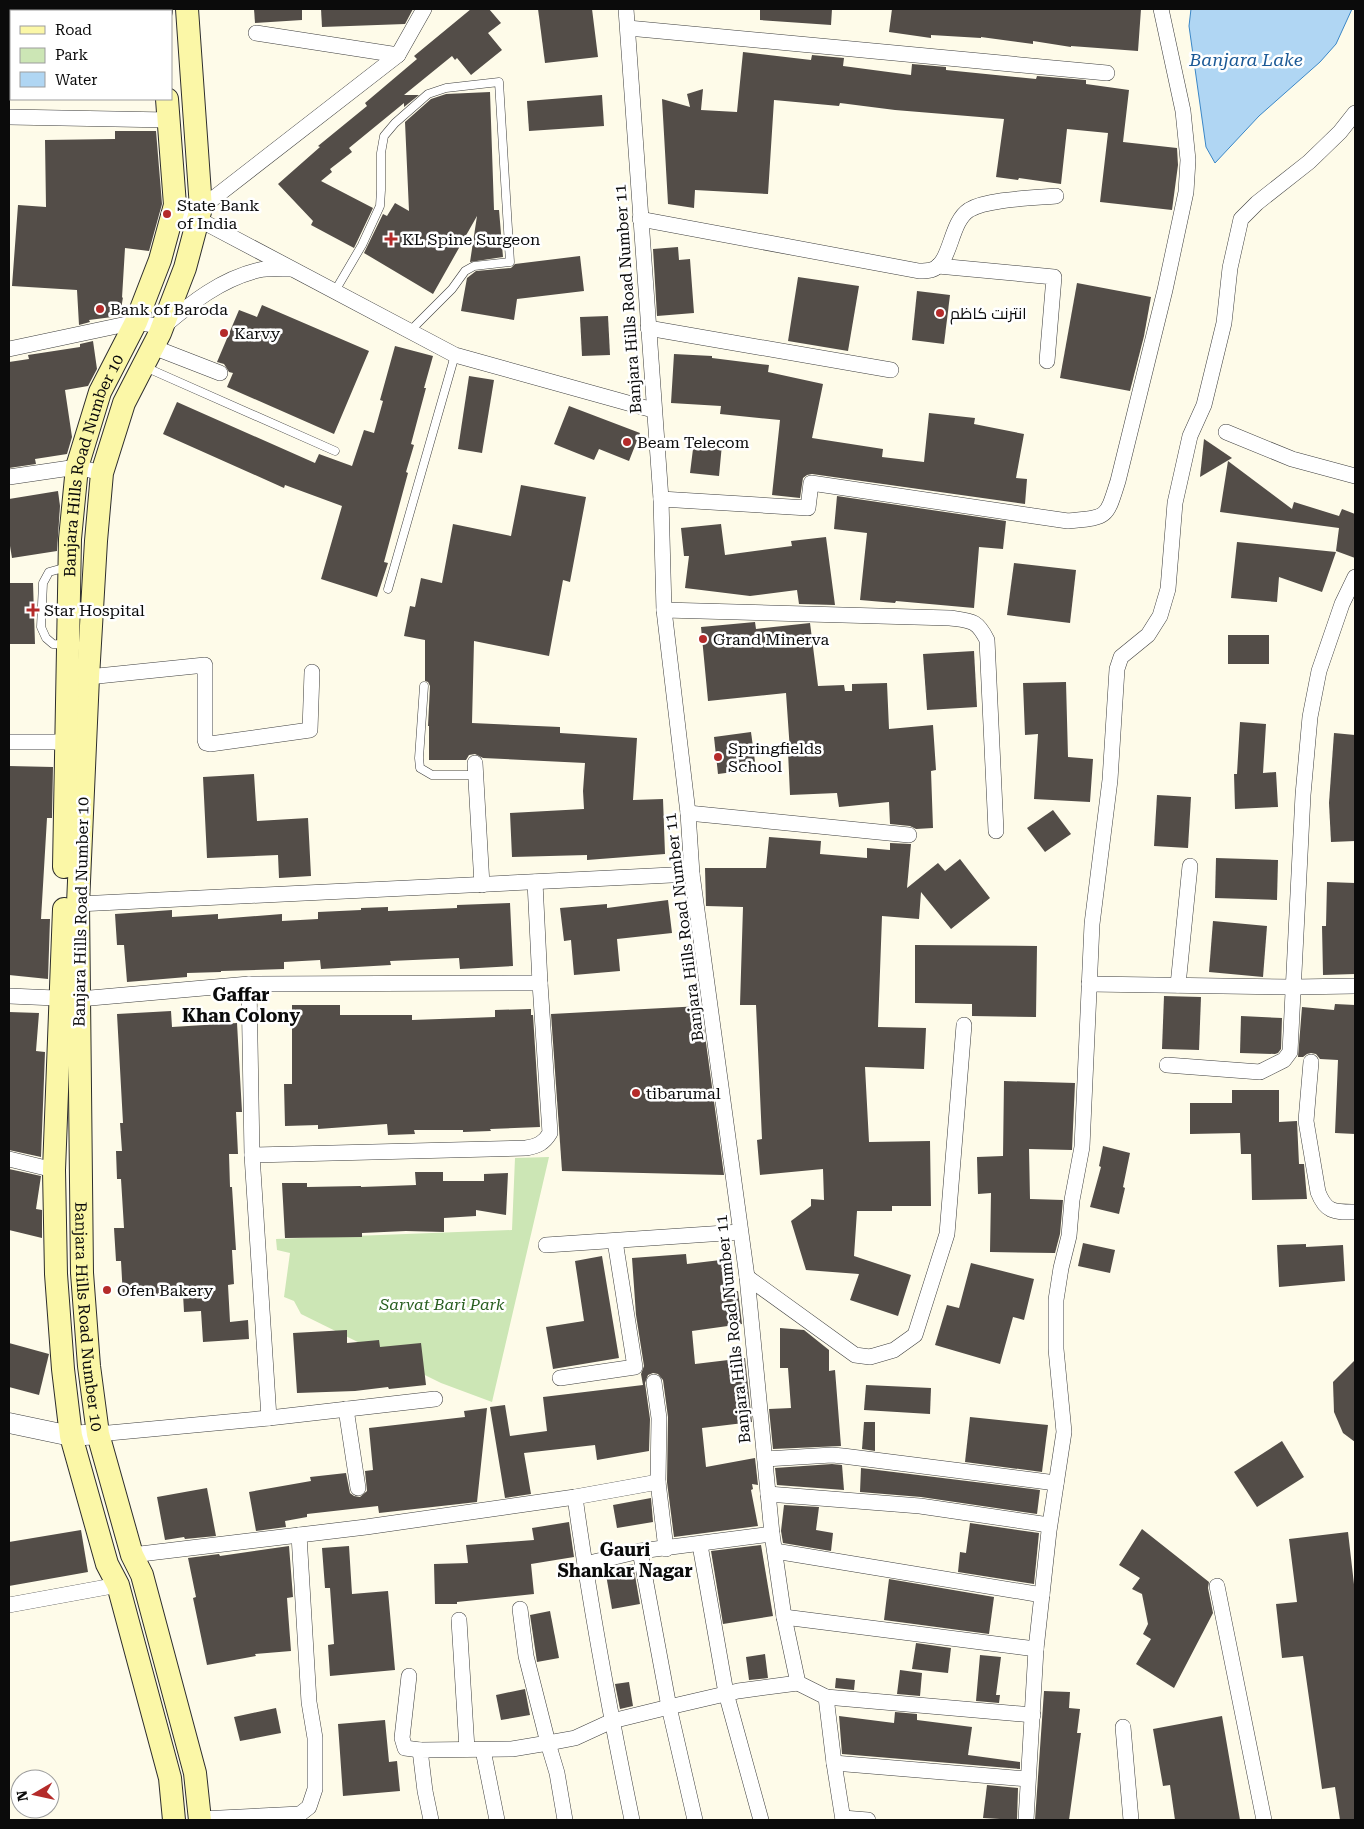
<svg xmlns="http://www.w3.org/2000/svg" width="1364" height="1829" viewBox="0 0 1364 1829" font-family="'Roboto Serif',Cairo,serif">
<rect width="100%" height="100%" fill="#fefbe9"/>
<polygon fill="#cce6b5" points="549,1157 492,1402 441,1383 301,1314 294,1301 284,1297 290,1253 277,1250 276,1239 512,1230 515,1158"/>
<polygon fill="#b0d6f3" stroke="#3b87c7" points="1191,9 1352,9 1336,44 1320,62 1259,116 1215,163 1206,147 1189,26"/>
<g fill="#534d48">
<polygon points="254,9 302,9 302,20 255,23"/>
<polygon points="321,9 413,9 405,24 322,27"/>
<polygon points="471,9 489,9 501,23 488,33 502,50 471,75 457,58 455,60 452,56 404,95 419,95 404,107 404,103 349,148 352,152 330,169 332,172 321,181 373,208 354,248 311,225 313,221 278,184 320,147 318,146 367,106 365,103 417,59 414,56"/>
<polygon points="538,9 592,9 598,57 545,63"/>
<polygon points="760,9 832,9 831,25 760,20"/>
<polygon points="892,9 1141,9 1138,51 1071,46 1071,47 1033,41 1033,44 981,37 981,38 931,35 931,38 889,32"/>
<polygon points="743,52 811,60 812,55 844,58 843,66 911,75 912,64 946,67 946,70 1036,79 1037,76 1086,80 1086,84 1129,90 1123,142 1177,148 1178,165 1172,210 1100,202 1108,133 1067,129 1061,184 1019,178 1018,180 996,177 1004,119 895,110 840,103 839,106 774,100 768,194 695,190 694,208 668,204 662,99 690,107 687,94 703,89 701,110 737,112"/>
<polygon points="490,92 494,210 499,210 503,257 470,262 477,216 433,294 364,253 383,214 387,216 395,203 409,211 405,122 431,99 446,94"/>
<polygon points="602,95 604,126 529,131 527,101"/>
<polygon points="115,131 156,131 162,204 149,251 125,248 122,298 123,297 120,316 89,320 90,322 79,325 77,290 12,286 18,205 46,207 45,140 115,139"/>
<polygon points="678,247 679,260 690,259 694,313 657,316 653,249"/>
<polygon points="580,256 584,291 517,299 514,320 461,311 467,278 476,271 511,268 515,264"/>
<polygon points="798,277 859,286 848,351 788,341"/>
<polygon points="1077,283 1151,297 1144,336 1130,391 1060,378"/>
<polygon points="917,291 950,295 944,344 912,340"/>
<polygon points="262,305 369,351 334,434 227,387 233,373 229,372 224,364 217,362 239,310 257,317"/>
<polygon points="608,316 610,355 582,356 580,317"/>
<polygon points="93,341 97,369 88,386 65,390 72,437 67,454 35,459 36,464 9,468 9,362 29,359 28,355 80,347 80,344"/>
<polygon points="395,346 433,356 424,388 426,388 411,444 414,445 406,472 408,473 384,562 388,563 377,597 321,579 342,506 285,485 284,488 163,434 177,402 315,463 319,454 352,466 364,430 374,433 383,401 380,400"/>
<polygon points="674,354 712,356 712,358 769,365 768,372 823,384 812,438 883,449 882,457 924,462 929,413 975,418 974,424 1024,434 1016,478 1027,479 1025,504 812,474 807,475 803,478 800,498 772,495 780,420 720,414 721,406 671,403"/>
<polygon points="469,376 494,380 482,453 458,449"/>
<polygon points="569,406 640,433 629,461 599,449 594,460 554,444"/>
<polygon points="1204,439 1232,458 1200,477"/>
<polygon points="694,441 722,444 719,476 690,473"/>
<polygon points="1228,461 1292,509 1294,502 1339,516 1342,509 1355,514 1355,558 1336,551 1339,528 1220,512"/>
<polygon points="521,485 586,497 570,582 563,580 549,656 474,641 472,723 560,727 560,733 637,738 633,800 663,799 665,854 587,860 587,855 512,857 510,813 584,809 583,791 585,763 483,758 475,754 469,755 466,760 429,760 429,726 428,726 430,686 428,682 425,681 425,640 404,636 410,606 415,607 421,578 442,583 453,524 511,536"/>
<polygon points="58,491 60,506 57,551 12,558 9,540 9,499"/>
<polygon points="837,496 1006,521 1003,549 979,547 974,608 896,601 895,603 860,600 867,533 834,529"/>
<polygon points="721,524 725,555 792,546 791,541 826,537 835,605 799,604 797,590 750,596 685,588 689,556 684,556 681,528"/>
<polygon points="1237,542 1336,552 1322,592 1279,577 1277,602 1231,598"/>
<polygon points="1014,563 1076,570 1070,623 1007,615"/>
<polygon points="9,583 33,583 35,644 9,644"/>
<polygon points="755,622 756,629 810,623 818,686 844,685 845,691 852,691 852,684 887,683 889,729 933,725 936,770 931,771 933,828 916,829 910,826 890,824 889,802 839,807 837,793 790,795 788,751 790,751 786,693 708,701 701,627"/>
<rect x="1228" y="635" width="41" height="29"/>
<polygon points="974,651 977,707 927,710 923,654"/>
<polygon points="1066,682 1068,757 1093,759 1090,802 1034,799 1038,734 1025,735 1023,683"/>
<polygon points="1240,722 1266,724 1263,773 1276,772 1278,807 1235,809 1234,774 1237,774"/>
<polygon points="751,732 756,769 718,774 714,737"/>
<polygon points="1334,733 1355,735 1355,841 1331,842 1329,803"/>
<polygon points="9,766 53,767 52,818 47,818 41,919 50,919 48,979 9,975"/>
<polygon points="254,774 257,821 308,818 311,876 279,878 278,855 207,858 203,777"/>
<polygon points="1157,795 1191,797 1188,848 1154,846"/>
<polygon points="1053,810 1071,834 1045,852 1027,828"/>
<polygon points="769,837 821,841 820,854 867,858 867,848 890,850 890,843 911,844 907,888 938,863 945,871 960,859 990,898 951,929 921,892 919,919 882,916 878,1027 926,1028 924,1069 865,1067 869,1142 930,1141 931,1206 892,1206 892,1211 857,1211 854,1256 911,1275 898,1316 850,1300 859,1274 806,1270 791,1221 811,1206 811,1199 824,1200 823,1169 760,1175 757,1140 762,1139 756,1005 740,1005 743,907 706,906 705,868 766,868"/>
<polygon points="1216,858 1278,860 1277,900 1215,898"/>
<polygon points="1327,882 1355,883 1355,974 1323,975 1322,926 1326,926"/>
<polygon points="668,900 672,933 617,939 620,971 574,975 571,940 564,941 560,908 607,904 607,908"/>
<polygon points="510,903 513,966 460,969 459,958 390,961 391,965 321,969 320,960 284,962 284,969 221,971 221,972 187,973 187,977 127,982 124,945 117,945 115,914 172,910 172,917 218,914 218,919 282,914 282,921 318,919 318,912 361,910 361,908 388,907 388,911 457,908 457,905"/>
<polygon points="1213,921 1267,926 1263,977 1209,972"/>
<polygon points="915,945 1037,946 1036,1017 972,1016 972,1004 915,1003"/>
<polygon points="1164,996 1201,997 1199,1050 1162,1049"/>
<polygon points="1335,1004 1355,1005 1355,1134 1335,1133 1338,1060 1320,1059 1316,1054 1311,1053 1307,1054 1303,1057 1298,1057 1302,1007 1334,1010"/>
<polygon points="292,1005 340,1005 340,1015 412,1015 412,1020 495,1017 495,1010 531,1009 531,1015 533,1015 540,1127 490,1129 491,1131 463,1132 463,1130 414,1130 415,1134 388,1135 387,1124 318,1129 318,1125 285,1126 284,1084 292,1084"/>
<polygon points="701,1006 724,1175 562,1171 551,1014"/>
<polygon points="171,1011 172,1027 237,1023 242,1112 236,1112 238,1154 229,1154 230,1187 232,1187 236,1250 232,1250 234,1284 228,1285 230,1322 248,1320 249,1339 203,1342 201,1311 184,1312 183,1294 123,1297 121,1261 116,1261 114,1228 124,1228 121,1179 117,1179 116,1151 122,1151 120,1123 123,1123 117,1014"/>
<polygon points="9,1012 39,1013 36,1051 45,1052 41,1157 9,1150"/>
<polygon points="1241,1016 1282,1018 1281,1049 1278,1053 1275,1054 1240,1053"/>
<polygon points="1004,1081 1075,1083 1072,1150 1029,1149 1030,1199 1063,1200 1060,1234 1055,1253 990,1252 991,1193 978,1194 977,1157 1003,1156"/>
<polygon points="1232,1090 1279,1090 1279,1122 1297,1121 1299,1164 1304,1164 1307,1199 1252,1200 1251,1154 1241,1154 1240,1133 1190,1134 1190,1103 1232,1103"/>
<polygon points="1103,1146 1130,1153 1123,1187 1125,1188 1119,1214 1090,1207 1101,1167 1099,1166"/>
<polygon points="9,1169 41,1176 36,1209 42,1210 42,1238 9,1230"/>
<polygon points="415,1172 443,1172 443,1181 484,1181 484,1174 508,1173 506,1215 476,1210 476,1216 444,1218 444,1232 406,1231 362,1233 362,1237 285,1238 282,1183 307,1183 307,1187 361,1186 361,1187 416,1185"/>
<polygon points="1083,1243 1115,1250 1110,1273 1078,1266"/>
<polygon points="1306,1244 1306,1247 1343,1245 1345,1281 1279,1287 1277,1245"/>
<polygon points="686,1254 687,1264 729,1259 733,1292 738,1291 742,1324 692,1331 695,1364 745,1358 752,1422 702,1428 706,1467 755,1458 758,1485 752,1484 753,1489 751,1490 758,1526 674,1537 667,1482 668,1417 663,1380 658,1374 653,1373 648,1375 645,1383 650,1419 649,1451 597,1460 595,1445 524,1453 531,1494 505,1498 490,1407 505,1405 510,1436 547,1431 543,1397 643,1385 641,1374 644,1366 636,1315 632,1258"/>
<polygon points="602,1256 619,1358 553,1369 546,1327 584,1321 575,1261"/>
<polygon points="971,1263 1034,1279 1024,1320 1013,1317 1000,1364 935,1345 947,1305 959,1308"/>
<polygon points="780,1328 804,1330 829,1350 829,1371 835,1370 841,1446 773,1449 769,1409 791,1408 788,1368 780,1368"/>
<polygon points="347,1330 347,1343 379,1340 380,1347 421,1343 426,1385 389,1389 388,1387 355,1391 297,1393 293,1333"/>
<polygon points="9,1343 49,1354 39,1395 9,1387"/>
<polygon points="1355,1360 1355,1442 1343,1433 1334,1412 1333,1382"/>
<polygon points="866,1385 931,1388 930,1414 864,1410"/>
<polygon points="487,1408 477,1502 379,1513 378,1506 307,1514 307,1517 285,1521 286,1527 256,1531 249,1492 311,1481 310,1477 346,1473 350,1493 354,1496 360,1497 367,1491 365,1471 373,1470 369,1428 465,1417 464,1411"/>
<polygon points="970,1417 1048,1425 1042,1472 965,1462"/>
<polygon points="864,1422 875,1422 875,1451 862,1449"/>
<polygon points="1282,1441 1304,1477 1257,1507 1234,1472"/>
<polygon points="832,1464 842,1465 844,1490 777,1485 775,1468"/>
<polygon points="861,1468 1040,1490 1037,1514 921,1497 860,1492"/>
<polygon points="207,1488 216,1536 185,1539 184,1537 165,1540 157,1497"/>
<polygon points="651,1498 653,1522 617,1528 613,1505"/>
<polygon points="784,1505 819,1507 816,1530 833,1533 831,1551 783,1543 781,1531"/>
<polygon points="569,1522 574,1557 531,1564 534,1594 457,1602 457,1604 435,1604 434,1564 468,1563 466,1545 534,1540 532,1528"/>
<polygon points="970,1523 1039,1533 1034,1584 958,1572 960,1552 966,1553"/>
<polygon points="1142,1529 1209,1582 1208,1588 1213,1613 1174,1688 1136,1664 1151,1639 1143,1634 1148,1624 1142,1594 1132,1589 1140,1578 1119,1565"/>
<polygon points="81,1530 88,1572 9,1586 9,1542"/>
<polygon points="1348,1532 1355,1593 1355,1820 1340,1820 1335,1787 1322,1789 1303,1656 1282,1658 1276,1604 1297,1602 1289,1539"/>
<polygon points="761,1545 773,1616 723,1624 711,1551"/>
<polygon points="289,1546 293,1597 287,1598 291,1651 255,1654 256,1656 207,1665 193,1598 196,1597 188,1558 219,1554 220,1556"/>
<polygon points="349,1546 352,1594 388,1591 395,1670 330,1676 328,1645 334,1644 330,1588 325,1588 322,1548"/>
<polygon points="633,1564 640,1604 612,1609 605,1569"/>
<polygon points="889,1579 994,1597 989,1634 884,1620"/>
<polygon points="550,1611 559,1658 537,1662 530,1615"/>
<polygon points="916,1643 951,1648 948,1673 912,1669"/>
<polygon points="765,1654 768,1678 749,1680 746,1657"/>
<polygon points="980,1655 1001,1657 996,1695 1000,1695 999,1703 976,1701"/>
<polygon points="900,1670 922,1673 920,1696 897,1694"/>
<polygon points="836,1678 855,1680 854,1690 835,1688"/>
<polygon points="629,1682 633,1706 620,1709 615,1684"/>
<polygon points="525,1689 530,1715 501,1720 496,1695"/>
<polygon points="1044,1691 1070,1692 1069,1708 1080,1709 1077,1733 1081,1733 1069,1820 1035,1820"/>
<polygon points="276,1708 281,1733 240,1741 234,1717"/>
<polygon points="895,1712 917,1714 917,1720 972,1727 968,1755 1020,1762 1020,1769 842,1754 839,1716 894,1723"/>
<polygon points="1222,1716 1240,1820 1175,1820 1170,1785 1163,1786 1153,1729"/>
<polygon points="385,1720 389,1762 397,1761 400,1791 343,1796 338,1724"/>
<polygon points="987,1785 1018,1788 1017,1820 983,1818"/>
</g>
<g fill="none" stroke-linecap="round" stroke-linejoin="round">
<defs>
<g id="service">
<polyline points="9,10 11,11"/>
<polyline points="335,291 362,245 380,206 381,190 381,153 384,136 395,123 428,94 446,88 499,82 510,262 474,266 465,271 452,289 411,330"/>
<polyline points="145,367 335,451"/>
<polyline points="388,589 455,355"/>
<polyline points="67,645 53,644 46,638 41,627 43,583 49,572 67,567"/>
<polyline points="424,686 419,758 420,768 432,775 475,775"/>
</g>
<g id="minor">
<polyline points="626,9 661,499 664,610 688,813 692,874 747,1277 772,1534 784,1617 798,1683 826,1697 834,1763 843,1820"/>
<polyline points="628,28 1107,73"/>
<polyline points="256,33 398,55"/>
<polyline points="9,117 168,120"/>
<polyline points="201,208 398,55 424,9"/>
<polyline points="173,213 198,219 455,355 653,410"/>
<path d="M640,219l279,52c4,0 8,0 12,-1 21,-6 18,-47 38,-60 18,-11 65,-12 87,-14"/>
<polyline points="938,266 1054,277 1047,361"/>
<polyline points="648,328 891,370"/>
<polyline points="153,347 220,373"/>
<path d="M9,349l127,-27 27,5c28,-24 58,-48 96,-57 9,-2 21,-1 31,-1"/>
<polyline points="1226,432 1292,459 1355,476"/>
<polyline points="9,477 77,467 102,473"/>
<path d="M661,499l147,9 3,-25 257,38c40,-4 38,-2 50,-40l47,-191 21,-98 2,-32 -5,-49 -22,-102"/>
<path d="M664,610l286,8c22,3 27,2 37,22l9,191"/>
<polyline points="88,677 205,665 205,740 206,743 210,744 310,730 312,672"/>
<polyline points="9,742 67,742"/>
<polyline points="475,763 482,885"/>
<polyline points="688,813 909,835"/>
<polyline points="78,904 692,874"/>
<polyline points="249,984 252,1155 269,1418"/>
<polyline points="1089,984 1294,987 1355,986"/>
<polyline points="1178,985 1190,866"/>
<polyline points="9,996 79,999 249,984 540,983"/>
<path d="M1311,1062l-5,59 12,71c8,21 17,20 37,20"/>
<polyline points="1167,1065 1260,1072 1284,1060 1290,1052 1303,795 1310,717 1319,671 1342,604 1355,577"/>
<path d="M252,1155l274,-7c12,-2 18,-5 24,-15l-10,-150 -5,-101"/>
<polyline points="9,1159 54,1170"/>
<polyline points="546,1245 740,1232"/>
<polyline points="747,1277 855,1355 870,1357 894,1350 915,1335 947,1234 964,1025"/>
<polyline points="560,1378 635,1367 615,1241"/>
<polyline points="654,1382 659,1418 658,1482 666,1549"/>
<polyline points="346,1409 358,1488"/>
<polyline points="98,1434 269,1418 435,1399"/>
<polyline points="765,1459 832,1455 843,1456 1056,1483"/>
<polyline points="768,1494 920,1506 1049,1525"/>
<path d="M575,1497c15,109 35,216 57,323"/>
<polyline points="700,1545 726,1693 761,1820"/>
<polyline points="640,1551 669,1707 695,1820"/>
<polyline points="775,1551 1042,1595"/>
<polyline points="132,1555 366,1527 575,1497 658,1482"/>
<polyline points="585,1564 640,1551 772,1534"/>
<polyline points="1217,1586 1264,1820"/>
<polyline points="9,1605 118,1585"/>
<polyline points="520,1609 526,1656 548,1743 557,1773 565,1820"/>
<polyline points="784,1617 1036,1649"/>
<polyline points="459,1620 467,1749"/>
<polyline points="409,1676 402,1738 405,1748 420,1750"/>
<polyline points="826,1697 1033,1715"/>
<polyline points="1123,1727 1131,1820"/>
<polyline points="483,1750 497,1820"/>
<polyline points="834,1763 1027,1779"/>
<polyline points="843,1818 868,1820"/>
<polyline points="200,1819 300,1814 309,1807 315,1789 315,1738 309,1702 299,1535"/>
<polyline points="431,1820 425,1791 420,1750 512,1749 548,1743 575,1738 612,1721 669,1707 738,1691 798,1683"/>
<polyline points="1026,1820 1036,1649 1049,1531 1064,1432 1056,1349 1056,1300 1061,1268 1069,1236 1072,1200 1082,1147 1092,924 1110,780 1117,669 1121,657 1148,635 1160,616 1168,589 1175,503 1190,436 1204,405 1224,323 1230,268 1241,219 1257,203 1309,162 1340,132 1355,113"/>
</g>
<polyline id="tertiary" points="9,1423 71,1436 98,1434"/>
<g id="secondary">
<polyline points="161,9 161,11"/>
<path id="s1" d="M187,9l14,199 -16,60 -25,65 -36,70 -22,70 -6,68 -8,136 -10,227 4,369 7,93 9,68 34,121 10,20 53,198 5,47"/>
<path id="s2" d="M64,867l6,-328 7,-72 23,-75 36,-70 24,-62 15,-55 -8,-106"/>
<polyline points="64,909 54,1170 56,1274 63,1369 71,1436 107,1564 118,1585 170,1778 174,1820"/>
</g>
</defs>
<use href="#service" stroke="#3e3e3e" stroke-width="9"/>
<use href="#minor" stroke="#3e3e3e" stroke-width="16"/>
<use href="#tertiary" stroke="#3e3e3e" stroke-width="21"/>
<use href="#secondary" stroke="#2d2d2d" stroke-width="24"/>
<use href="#service" stroke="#fff" stroke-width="8"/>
<use href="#minor" stroke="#fff" stroke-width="15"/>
<use href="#tertiary" stroke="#fff" stroke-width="20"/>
<use href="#secondary" stroke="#fbf7a7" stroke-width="22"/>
</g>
<g fill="#b42b2a" stroke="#fff" stroke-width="2">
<circle cx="167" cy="214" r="5"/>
<path d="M388.5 231.5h5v5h5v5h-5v5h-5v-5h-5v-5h5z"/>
<circle cx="100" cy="309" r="5"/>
<circle cx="940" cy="313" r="5"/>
<circle cx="224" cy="333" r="5"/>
<circle cx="627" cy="442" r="5"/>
<path d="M30.5 602.5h5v5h5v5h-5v5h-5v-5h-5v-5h5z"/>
<circle cx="703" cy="639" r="5"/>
<circle cx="718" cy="757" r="5"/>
<circle cx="636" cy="1093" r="5"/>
<circle cx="107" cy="1290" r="5"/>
</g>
<g text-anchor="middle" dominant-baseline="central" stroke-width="5" stroke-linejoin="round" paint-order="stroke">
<g font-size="16" fill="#0b0b0b" stroke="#fff" text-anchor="start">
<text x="177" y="205">State Bank<tspan x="177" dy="18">of India</tspan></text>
<text x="402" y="239">KL Spine Surgeon</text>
<text x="110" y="309">Bank of Baroda</text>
<text x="950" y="313">انترنت كاظم</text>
<text x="234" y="333">Karvy</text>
<text x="637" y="442">Beam Telecom</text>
<text x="44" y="610">Star Hospital</text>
<text x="713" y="639">Grand Minerva</text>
<text x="728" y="748">Springfields<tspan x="728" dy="18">School</tspan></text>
<text x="646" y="1093">tibarumal</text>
<text x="117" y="1290">Ofen Bakery</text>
</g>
<g font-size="16" fill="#0b0b0b" stroke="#fff">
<text transform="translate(628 299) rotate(-94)">Banjara Hills Road Number 11</text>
<text stroke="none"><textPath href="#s2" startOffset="405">Banjara Hills Road Number 10</textPath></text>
<text transform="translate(81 912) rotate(-89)">Banjara Hills Road Number 10</text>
<text transform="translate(684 927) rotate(-97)">Banjara Hills Road Number 11</text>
<text stroke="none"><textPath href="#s1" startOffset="1328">Banjara Hills Road Number 10</textPath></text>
<text transform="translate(733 1329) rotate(-96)">Banjara Hills Road Number 11</text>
</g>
<g font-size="16" font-style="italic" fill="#285e1f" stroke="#fff">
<text x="442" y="1304">Sarvat Bari Park</text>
</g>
<g font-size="18" font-style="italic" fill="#1b5996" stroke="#fff">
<text x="1246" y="59">Banjara Lake</text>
</g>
<g font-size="18" font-weight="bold" fill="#0b0b0b" stroke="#fff">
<text x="241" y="994">Gaffar<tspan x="241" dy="21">Khan Colony</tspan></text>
<text x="625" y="1549">Gauri<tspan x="625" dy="21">Shankar Nagar</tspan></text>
</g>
</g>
<rect width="1364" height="1829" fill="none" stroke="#0b0b0b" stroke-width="20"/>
<rect x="10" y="10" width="162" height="90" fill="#ffffff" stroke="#9d9d9d"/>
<rect x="20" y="26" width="25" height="8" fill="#fbf7a7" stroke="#9d9d9d"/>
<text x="55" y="35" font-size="15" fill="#0b0b0b">Road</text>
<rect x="20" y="48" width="25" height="15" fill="#cce6b5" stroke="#9d9d9d"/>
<text x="55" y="60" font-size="15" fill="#0b0b0b">Park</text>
<rect x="20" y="72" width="25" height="15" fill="#b0d6f3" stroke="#9d9d9d"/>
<text x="55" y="85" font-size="15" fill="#0b0b0b">Water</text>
<g transform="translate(35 1794) rotate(261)"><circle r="24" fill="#ffffff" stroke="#9d9d9d"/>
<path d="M0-4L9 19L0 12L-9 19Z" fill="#b42b2a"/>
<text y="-8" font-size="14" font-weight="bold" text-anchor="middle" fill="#0b0b0b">N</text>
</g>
</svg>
